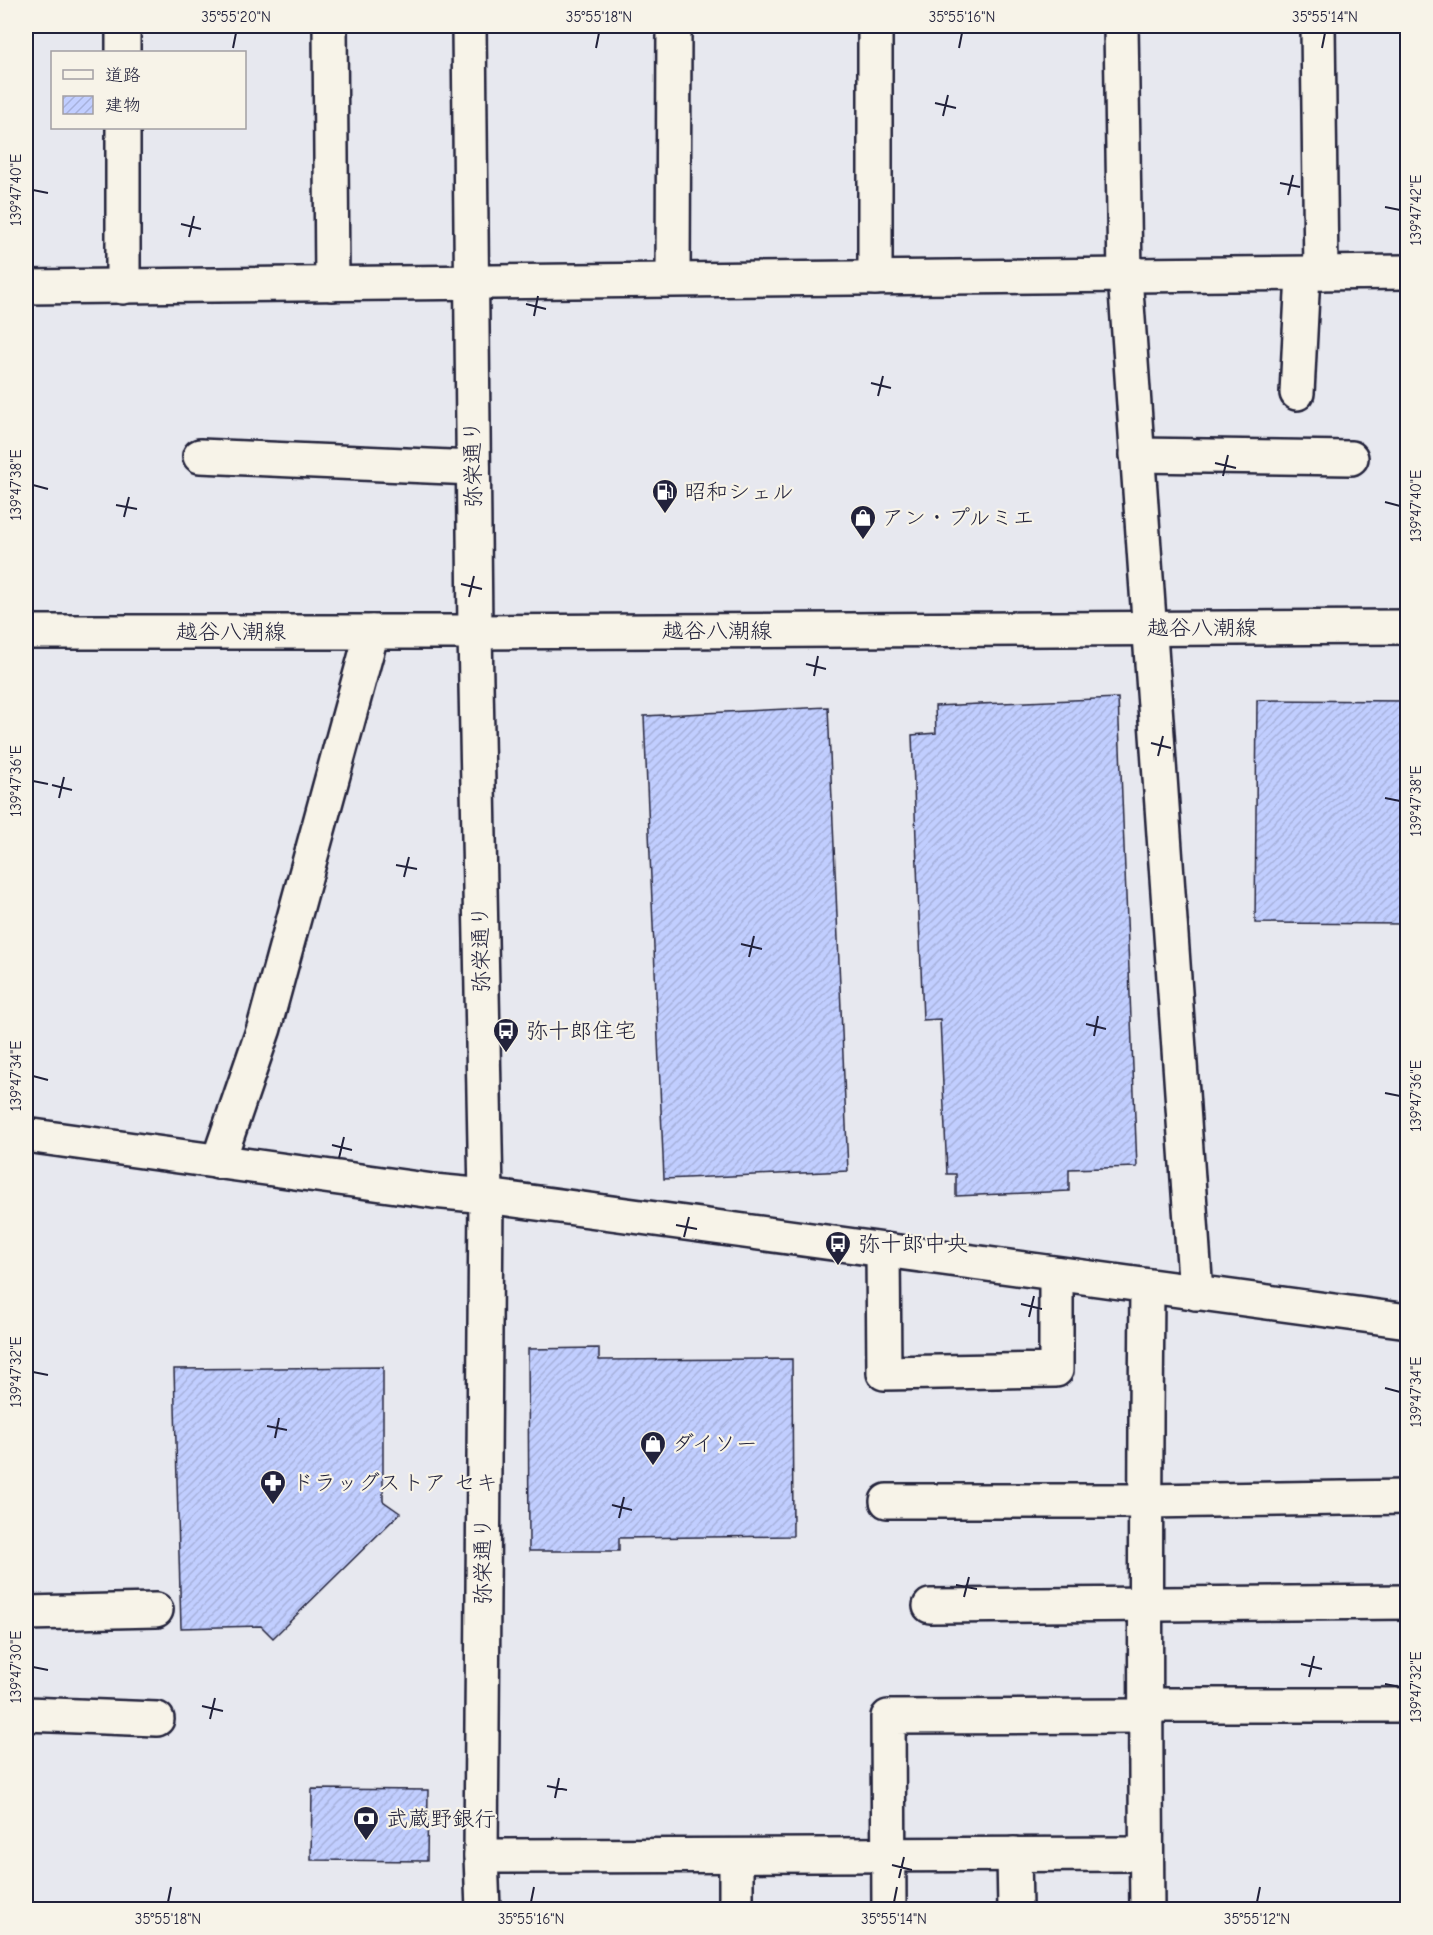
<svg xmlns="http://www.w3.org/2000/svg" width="1433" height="1935" viewBox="0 0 1433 1935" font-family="'Comic Neue','Klee One',sans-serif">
<defs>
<pattern id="building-hatch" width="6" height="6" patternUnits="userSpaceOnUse" patternTransform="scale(1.5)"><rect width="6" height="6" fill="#c1ceff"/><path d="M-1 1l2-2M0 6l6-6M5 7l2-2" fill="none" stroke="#a6b1db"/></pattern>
</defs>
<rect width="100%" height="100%" fill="#e7e8ef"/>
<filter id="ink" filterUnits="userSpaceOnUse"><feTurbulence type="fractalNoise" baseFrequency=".0167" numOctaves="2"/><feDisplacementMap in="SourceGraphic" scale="12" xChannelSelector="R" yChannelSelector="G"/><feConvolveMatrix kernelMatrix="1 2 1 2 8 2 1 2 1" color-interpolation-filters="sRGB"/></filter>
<g filter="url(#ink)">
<g fill="url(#building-hatch)" stroke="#22223b" stroke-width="1.5">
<polygon points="1118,698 1137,1167 1069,1169 1069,1191 956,1196 956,1174 947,1174 940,1019 923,1020 912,735 936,733 935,706"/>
<polygon points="1257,700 1408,701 1408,924 1255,923"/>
<polygon points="828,707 848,1171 664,1179 644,716"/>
<polygon points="599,1348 599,1360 792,1359 793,1536 619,1538 619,1551 529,1551 528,1349"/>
<polygon points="383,1367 383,1501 400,1513 273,1638 261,1626 181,1628 174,1369"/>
<polygon points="312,1789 428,1790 427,1861 311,1860"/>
</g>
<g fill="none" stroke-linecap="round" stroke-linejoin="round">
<defs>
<g id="minor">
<polyline points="330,26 332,284"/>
<polyline points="469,26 475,632 486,1196 481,1856 483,1910"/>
<polyline points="1121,26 1125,276 1196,1293"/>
<polyline points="1318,26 1321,273"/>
<polyline points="123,52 123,26"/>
<polyline points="875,278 875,26"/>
<polyline points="673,279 674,26"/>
<polyline points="26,287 1408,272"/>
<polyline points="123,287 123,128"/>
<polyline points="1297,393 1303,274"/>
<polyline points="1137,455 1351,458"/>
<polyline points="200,456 473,468"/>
<polyline points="26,1135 433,1191 486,1196 1408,1321"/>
<polyline points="218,1162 264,1028 372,632"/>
<polyline points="883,1250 884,1373 1056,1370 1056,1274"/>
<polyline points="887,1501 1145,1501 1408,1497"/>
<polyline points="930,1606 1408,1602"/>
<polyline points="26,1613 156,1610"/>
<polyline points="1147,1705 1408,1705"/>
<polyline points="26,1714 157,1719"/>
<polyline points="1014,1854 1015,1910"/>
<polyline points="481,1856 1146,1854"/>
<polyline points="736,1856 736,1910"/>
<polyline points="889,1910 888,1717 1147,1716"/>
<path d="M1147,1910c-2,-208 -2,-416 0,-623"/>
</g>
<polyline id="major" points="26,632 475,632 1408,627"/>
</defs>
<use href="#minor" stroke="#22223b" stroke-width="38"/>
<use href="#major" stroke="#22223b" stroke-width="38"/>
<use href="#minor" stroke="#f7f3e8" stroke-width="33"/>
<use href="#major" stroke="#f7f3e8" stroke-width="33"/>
</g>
</g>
<path fill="none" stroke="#22223b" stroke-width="2" d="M233,48l3,-15M596,48l3,-15M959,48l3,-15M1322,48l3,-15M935,103l21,5M943,116l5,-21M1280,183l20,4M33,190l15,3M1288,195l5,-20M1385,207l15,3M181,224l20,5M189,237l5,-21M526,304l20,5M534,316l4,-20M871,383l20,5M878,396l5,-20M1215,463l21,5M1223,476l5,-21M33,485l15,4M1385,502l15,4M116,505l21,4M124,517l5,-20M461,584l21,5M469,597l5,-21M806,664l20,5M814,676l4,-20M1151,743l20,5M1158,756l5,-20M33,781l15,3M52,785l20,5M59,798l5,-21M1385,798l15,3M396,865l21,4M404,877l5,-20M741,944l21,5M749,957l5,-21M1086,1024l20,5M1094,1036l4,-20M33,1076l15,4M1385,1093l15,3M332,1145l20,5M339,1158l5,-21M676,1225l21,4M684,1237l5,-20M1021,1304l21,5M1029,1317l5,-21M33,1372l15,3M1385,1388l15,4M267,1426l20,4M275,1438l4,-20M612,1505l20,5M619,1518l5,-21M956,1585l21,4M964,1597l5,-20M1301,1664l21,5M33,1667l15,3M1309,1677l5,-21M1385,1684l15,3M202,1706l21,5M210,1719l5,-21M547,1786l20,4M555,1798l4,-20M892,1865l20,5M899,1878l5,-21M168,1902l3,-15M531,1902l3,-15M894,1902l3,-15M1257,1902l3,-15"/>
<defs>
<symbol id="fuel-pin" viewBox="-11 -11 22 30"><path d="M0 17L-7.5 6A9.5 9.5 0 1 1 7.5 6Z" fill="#22223b" stroke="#f7f3e8"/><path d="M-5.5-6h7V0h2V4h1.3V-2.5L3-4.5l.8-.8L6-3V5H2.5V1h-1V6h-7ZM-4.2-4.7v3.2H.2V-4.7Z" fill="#fff"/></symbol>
<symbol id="shop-pin" viewBox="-11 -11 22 30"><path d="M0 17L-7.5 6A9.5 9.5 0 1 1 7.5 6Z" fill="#22223b" stroke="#f7f3e8"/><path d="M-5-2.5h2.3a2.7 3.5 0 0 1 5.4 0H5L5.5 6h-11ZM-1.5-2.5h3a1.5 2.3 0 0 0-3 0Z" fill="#fff"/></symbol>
<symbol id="bus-pin" viewBox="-11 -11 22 30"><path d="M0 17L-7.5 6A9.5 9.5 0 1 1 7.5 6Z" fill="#22223b" stroke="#f7f3e8"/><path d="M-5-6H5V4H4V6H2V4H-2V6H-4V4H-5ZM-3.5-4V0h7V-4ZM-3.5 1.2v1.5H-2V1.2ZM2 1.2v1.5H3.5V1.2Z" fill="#fff"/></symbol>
<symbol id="pharmacy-pin" viewBox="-11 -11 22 30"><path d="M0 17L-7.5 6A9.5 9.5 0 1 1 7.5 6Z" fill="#22223b" stroke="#f7f3e8"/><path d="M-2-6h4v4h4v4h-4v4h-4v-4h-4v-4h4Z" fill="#fff"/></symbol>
<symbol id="bank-pin" viewBox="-11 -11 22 30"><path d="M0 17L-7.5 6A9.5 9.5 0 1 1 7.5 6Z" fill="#22223b" stroke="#f7f3e8"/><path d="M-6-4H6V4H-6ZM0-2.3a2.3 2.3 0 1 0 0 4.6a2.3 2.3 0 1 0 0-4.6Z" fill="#fff"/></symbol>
</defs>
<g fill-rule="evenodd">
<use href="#fuel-pin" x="650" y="477" width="30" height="40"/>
<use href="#shop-pin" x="848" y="503" width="30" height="40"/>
<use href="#bus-pin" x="491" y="1016" width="30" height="40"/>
<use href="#bus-pin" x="823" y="1229" width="30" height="40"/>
<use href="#shop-pin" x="638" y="1429" width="30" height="40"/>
<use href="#pharmacy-pin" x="258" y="1468" width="30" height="40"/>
<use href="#bank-pin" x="351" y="1804" width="30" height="40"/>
</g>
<g text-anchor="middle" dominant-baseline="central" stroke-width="4.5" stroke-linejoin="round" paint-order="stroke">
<g font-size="22" fill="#22223b" stroke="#f7f3e8">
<text transform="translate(473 464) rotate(-91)">弥栄通り</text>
<text x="1202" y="628">越谷八潮線</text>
<text x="717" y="631">越谷八潮線</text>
<text x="231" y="632">越谷八潮線</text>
<text transform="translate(481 949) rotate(-91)">弥栄通り</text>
<text transform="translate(483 1561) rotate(-90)">弥栄通り</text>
</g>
<g font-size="22" fill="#22223b" stroke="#f7f3e8" text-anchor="start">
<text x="684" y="492">昭和シェル</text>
<text x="882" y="518">アン・プルミエ</text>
<text x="526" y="1031">弥十郎住宅</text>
<text x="858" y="1244">弥十郎中央</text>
<text x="672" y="1444">ダイソー</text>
<text x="292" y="1483">ドラッグストア セキ</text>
<text x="386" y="1819">武蔵野銀行</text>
</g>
</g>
<rect width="1433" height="1935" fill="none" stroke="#f7f3e8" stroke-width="66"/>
<rect x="51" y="51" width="195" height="78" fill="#f7f3e8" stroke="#a29fa3" stroke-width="1.5"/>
<rect x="63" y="70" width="30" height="9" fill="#f7f3e8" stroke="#a29fa3" stroke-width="1.5"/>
<text x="105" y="81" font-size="18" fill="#22223b">道路</text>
<rect x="63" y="96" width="30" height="18" fill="url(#building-hatch)" stroke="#a29fa3" stroke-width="1.5"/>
<text x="105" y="111" font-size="18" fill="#22223b">建物</text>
<rect x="33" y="33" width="1367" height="1869" fill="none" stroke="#22223b" stroke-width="2"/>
<g font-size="15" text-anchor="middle" fill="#22223b">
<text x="236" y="22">35°55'20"N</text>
<text x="599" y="22">35°55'18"N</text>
<text x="962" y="22">35°55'16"N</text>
<text x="1325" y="22">35°55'14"N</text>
<text transform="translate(16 190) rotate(-90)" y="5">139°47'40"E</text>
<text transform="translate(1416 210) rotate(-90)" y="5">139°47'42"E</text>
<text transform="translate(16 485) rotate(-90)" y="5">139°47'38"E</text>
<text transform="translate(1416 506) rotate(-90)" y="5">139°47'40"E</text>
<text transform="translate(16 781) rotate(-90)" y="5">139°47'36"E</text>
<text transform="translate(1416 801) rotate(-90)" y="5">139°47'38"E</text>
<text transform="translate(16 1076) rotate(-90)" y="5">139°47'34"E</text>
<text transform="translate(1416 1096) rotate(-90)" y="5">139°47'36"E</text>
<text transform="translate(16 1372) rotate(-90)" y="5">139°47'32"E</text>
<text transform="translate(1416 1392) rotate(-90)" y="5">139°47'34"E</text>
<text transform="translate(16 1667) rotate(-90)" y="5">139°47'30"E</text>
<text transform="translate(1416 1687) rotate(-90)" y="5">139°47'32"E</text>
<text x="168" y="1924">35°55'18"N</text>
<text x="531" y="1924">35°55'16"N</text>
<text x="894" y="1924">35°55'14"N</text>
<text x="1257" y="1924">35°55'12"N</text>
</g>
</svg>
